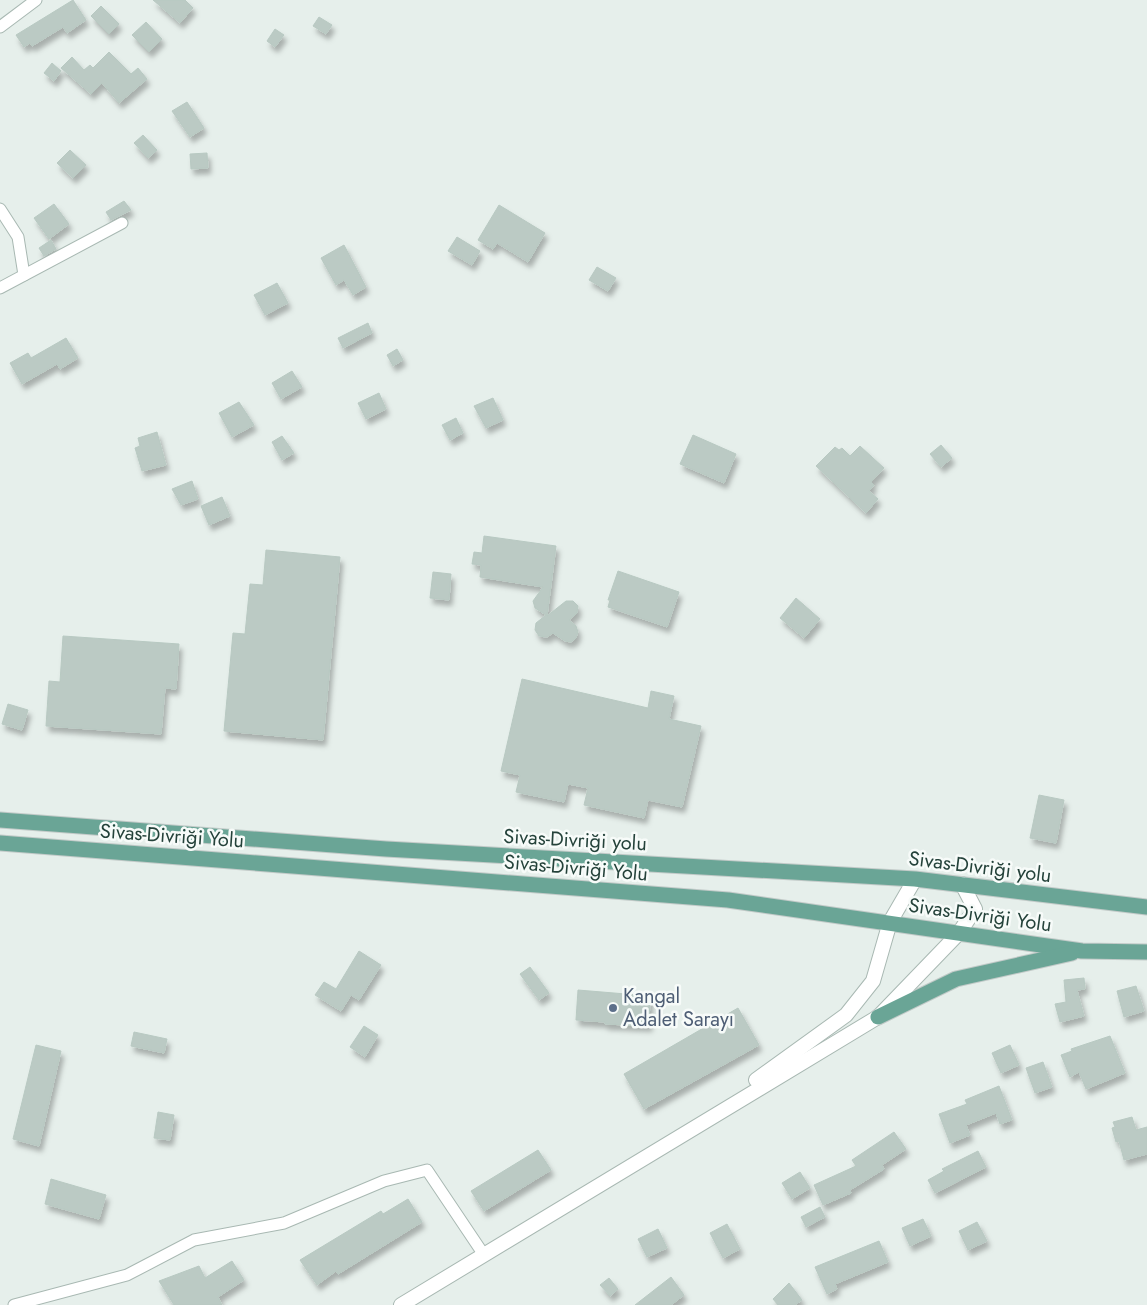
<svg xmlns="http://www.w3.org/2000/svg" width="1147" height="1305" viewBox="0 0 1147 1305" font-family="Jost,sans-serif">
<defs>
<filter id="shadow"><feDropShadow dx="3" dy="5.5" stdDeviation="2.5" flood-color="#0004"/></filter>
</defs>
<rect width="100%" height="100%" fill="#e6efeb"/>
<g fill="#bbcac4" stroke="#b8c9c2" filter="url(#shadow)">
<polygon points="73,0 86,20 67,33 63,27 32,46 30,43 24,47 16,35"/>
<polygon points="153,0 185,0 193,8 180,23"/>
<polygon points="101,6 119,24 109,34 91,16"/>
<polygon points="319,17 332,25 326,34 313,26"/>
<polygon points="146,22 162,39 149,52 132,35"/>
<polygon points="275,29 284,35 275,47 267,41"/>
<polygon points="109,52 131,74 138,68 147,79 119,103 102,83 91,94 61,68 72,57 84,70 90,65 93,68"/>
<polygon points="52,63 61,71 54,81 44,73"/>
<polygon points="187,102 204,128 190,137 172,111"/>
<polygon points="143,135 157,150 148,158 134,143"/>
<polygon points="70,150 86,165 73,178 57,163"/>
<polygon points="207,153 208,168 191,169 190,154"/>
<polygon points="124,201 131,210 111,220 106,212"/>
<polygon points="54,204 69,224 49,239 34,218"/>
<polygon points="499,205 545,233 528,262 497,243 493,249 478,240"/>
<polygon points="457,237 480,251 472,265 448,251"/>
<polygon points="51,240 56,249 44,256 39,248"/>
<polygon points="344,245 366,287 353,295 344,280 336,285 321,258"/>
<polygon points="597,267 616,278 608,291 589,280"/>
<polygon points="277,283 288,303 265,315 254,295"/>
<polygon points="368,323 372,333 343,348 338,338"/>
<polygon points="66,338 78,358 60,369 57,364 22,384 10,363 28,353 31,358"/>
<polygon points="397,349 403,360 393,366 387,355"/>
<polygon points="292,371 302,387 281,399 272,383"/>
<polygon points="379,393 386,409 366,419 358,403"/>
<polygon points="493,398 503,420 486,428 474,406"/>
<polygon points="239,402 254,425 232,437 219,413"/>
<polygon points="456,418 463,433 450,440 442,425"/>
<polygon points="157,432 166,465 142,471 135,448 140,446 138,438"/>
<polygon points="693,435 736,454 724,483 680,464"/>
<polygon points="282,436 294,453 282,460 272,442"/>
<polygon points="941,445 952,458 941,467 930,454"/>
<polygon points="860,446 884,468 871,482 874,485 869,491 878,499 866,513 816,466 835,447 839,450 842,448 850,456"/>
<polygon points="192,481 198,499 181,505 172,489"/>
<polygon points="222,497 230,516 209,525 201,506"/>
<polygon points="484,536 556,546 547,616 566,601 573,601 578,606 577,613 569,620 576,626 578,632 576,638 571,642 565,641 553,633 547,637 539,636 535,630 536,623 546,615 535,608 533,601 543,587 480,577 481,565 472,564 474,552 482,553"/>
<polygon points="266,550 340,557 323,740 224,731 233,633 245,634 250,584 263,585"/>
<polygon points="618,571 679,592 667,627 608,607 610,600 608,600"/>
<polygon points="433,572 451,574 449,600 430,598"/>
<polygon points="796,598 820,619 804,638 780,618"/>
<polygon points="63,636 179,644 176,689 165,688 161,734 46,726 49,681 60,682"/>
<polygon points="522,679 648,708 651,691 674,696 669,719 701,726 682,807 648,800 644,818 584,805 588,788 568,784 564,802 516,792 520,775 501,771"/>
<polygon points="8,704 28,710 22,730 2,724"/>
<polygon points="1039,795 1064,800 1056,843 1030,838"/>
<polygon points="359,951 381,965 359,1000 351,995 341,1011 315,995 324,982 336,989"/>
<polygon points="530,967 549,993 539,1000 520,974"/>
<polygon points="1084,978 1085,989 1077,990 1084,1016 1060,1022 1055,1004 1066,1002 1064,980"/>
<polygon points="1136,986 1144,1011 1124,1017 1117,991"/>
<polygon points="578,990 650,996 649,1026 605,1024 605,1022 576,1020"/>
<polygon points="738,1008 759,1045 644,1109 624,1074"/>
<polygon points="364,1026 378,1035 365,1057 350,1047"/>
<polygon points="134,1032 167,1039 164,1053 131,1046"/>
<polygon points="1110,1036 1125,1073 1086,1089 1079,1072 1070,1077 1061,1055 1072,1051 1071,1049"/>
<polygon points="36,1045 61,1051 39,1146 13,1139"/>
<polygon points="1010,1045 1019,1065 1001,1073 992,1053"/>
<polygon points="1043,1062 1052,1087 1035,1093 1026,1068"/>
<polygon points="999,1086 1012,1120 1000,1124 996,1113 966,1125 970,1135 950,1143 939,1114 967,1104 965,1100"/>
<polygon points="158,1112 174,1115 170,1140 154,1138"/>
<polygon points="1132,1117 1136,1130 1147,1127 1147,1154 1124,1160 1119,1141 1116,1142 1112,1128 1115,1127 1113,1122"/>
<polygon points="894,1132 906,1149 882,1165 884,1169 850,1190 851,1193 823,1205 814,1185 856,1166 852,1160"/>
<polygon points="538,1150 551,1170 484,1211 471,1191"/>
<polygon points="978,1151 986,1167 935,1193 928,1180 944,1171 942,1169"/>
<polygon points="800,1172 810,1188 792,1199 782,1183"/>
<polygon points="51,1179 106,1195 99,1219 45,1204"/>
<polygon points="408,1199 422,1222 338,1274 336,1271 317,1285 300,1260 381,1211 383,1214"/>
<polygon points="820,1207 825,1217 806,1227 801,1217"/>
<polygon points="923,1219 931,1236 910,1246 902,1228"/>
<polygon points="977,1222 987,1241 968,1250 959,1231"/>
<polygon points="727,1224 740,1249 723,1258 710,1233"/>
<polygon points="658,1229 667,1248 647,1257 638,1239"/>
<polygon points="879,1241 888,1262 835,1284 837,1289 827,1294 815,1267"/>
<polygon points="232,1261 244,1280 218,1297 222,1305 174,1305 159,1281 199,1266 205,1278"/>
<polygon points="671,1277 684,1295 671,1305 635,1305"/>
<polygon points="609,1278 618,1289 610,1296 600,1285"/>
<polygon points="789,1283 802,1300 795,1305 778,1305 773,1299"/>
</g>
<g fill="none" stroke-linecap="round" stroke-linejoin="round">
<defs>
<g id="minor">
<polyline points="0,27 36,0"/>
<polyline points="0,209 18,237 24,275"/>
<polyline points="0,288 122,223"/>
<polyline points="14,1305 127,1275 194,1240 284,1223 384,1181 427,1170 484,1255"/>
</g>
<g id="tertiary">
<polyline points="756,1080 846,1015 873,981 890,922 915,879"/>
<polyline points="401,1305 878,1017 959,933 975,909 962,884"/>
</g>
<g id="primary">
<polyline points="0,820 386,849 915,879 1147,907"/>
<polyline points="0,843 728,900 1082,951 1147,952"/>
<polyline points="878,1017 956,979 1072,953"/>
</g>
</defs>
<use href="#minor" stroke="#a8b8b2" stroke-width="13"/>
<use href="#tertiary" stroke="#a8b8b2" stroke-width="16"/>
<use href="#primary" stroke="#c2cac8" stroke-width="17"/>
<use href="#minor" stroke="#fff" stroke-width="11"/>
<use href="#tertiary" stroke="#fff" stroke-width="14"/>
<use href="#primary" stroke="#6aa596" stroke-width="15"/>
</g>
<circle fill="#5c6f8a" stroke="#f7fbf9" stroke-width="2" cx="613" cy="1008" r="5"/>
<g text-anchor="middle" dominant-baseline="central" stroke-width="5" stroke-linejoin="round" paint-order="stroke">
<g font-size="20" fill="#24423a" stroke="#f7fbf9">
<text transform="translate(172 836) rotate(4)">Sivas-Divriği Yolu</text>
<text transform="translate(575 840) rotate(3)">Sivas-Divriği yolu</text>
<text transform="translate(980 867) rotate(7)">Sivas-Divriği yolu</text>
<text transform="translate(576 868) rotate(5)">Sivas-Divriği Yolu</text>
<text transform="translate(980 915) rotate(8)">Sivas-Divriği Yolu</text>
</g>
<g font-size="20" fill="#4e5e75" stroke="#f7fbf9" text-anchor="start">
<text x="623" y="996">Kangal<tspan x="623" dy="23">Adalet Sarayı</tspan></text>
</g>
</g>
</svg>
